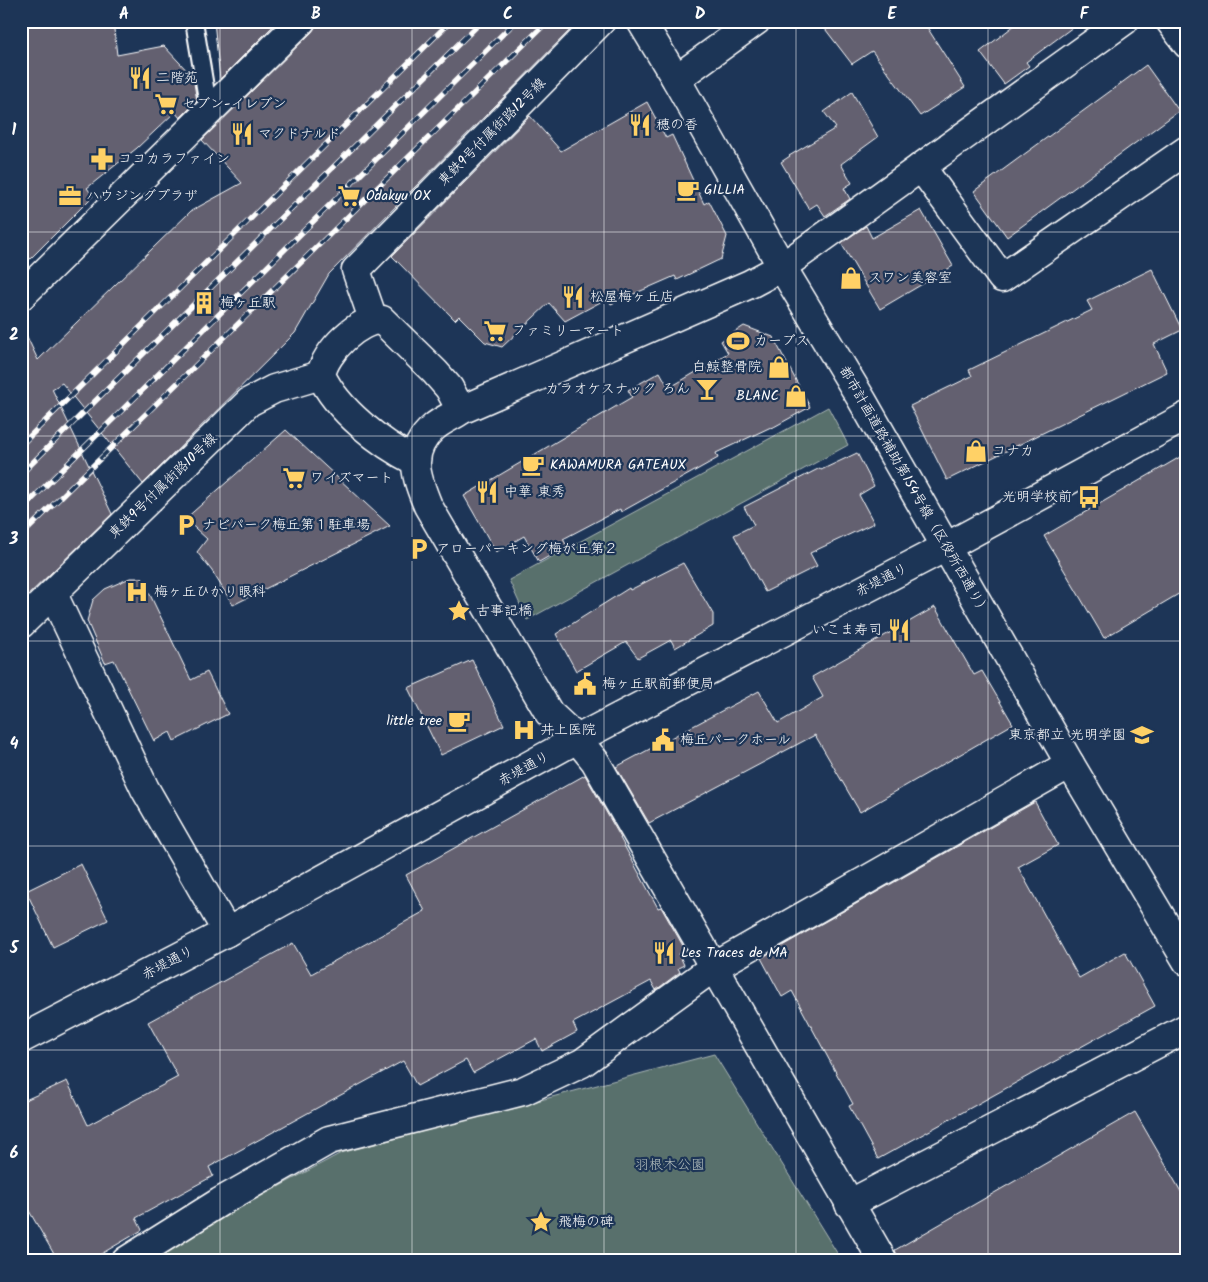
<svg xmlns="http://www.w3.org/2000/svg" width="1208" height="1282" viewBox="0 0 1208 1282" font-family="Kalam,'Klee One',sans-serif">
<rect width="100%" height="100%" fill="#1d3557"/>
<filter id="ink" filterUnits="userSpaceOnUse"><feTurbulence type="fractalNoise" baseFrequency=".02" numOctaves="2"/><feDisplacementMap in="SourceGraphic" scale="10" xChannelSelector="R" yChannelSelector="G"/><feConvolveMatrix kernelMatrix="1 2 1 2 8 2 1 2 1" color-interpolation-filters="sRGB"/></filter>
<g filter="url(#ink)">
<g fill="#58706c" stroke="#acb8b6">
<polygon points="828,407 848,445 527,620 509,580"/>
<polygon points="714,1054 842,1261 141,1261 341,1153"/>
</g>
<g fill="#646070" stroke="#fff">
<polygon points="21,21 113,21 117,55 164,46 193,77 197,101 180,118 175,112 137,148 87,188 93,196 21,268"/>
<polygon points="214,21 278,21 220,79"/>
<polygon points="316,21 579,21 329,274 295,333 143,484 62,383 52,389 112,514 21,602 21,324 38,360 191,211 242,183 202,140 312,32 316,26"/>
<polygon points="819,21 923,21 965,87 920,116 872,51 852,64"/>
<polygon points="1020,21 1081,21 1026,62 1029,66 1004,84 980,52"/>
<polygon points="1146,65 1179,111 1007,237 974,191"/>
<polygon points="852,92 878,137 841,164 852,183 844,188 850,199 825,216 817,204 809,209 781,162 790,156 789,156 836,128 824,112"/>
<polygon points="647,102 666,138 672,135 704,204 709,201 727,236 721,259 677,280 675,276 611,304 608,298 565,321 549,303 502,347 485,342 459,316 455,320 392,256 530,116 561,151"/>
<polygon points="921,210 953,266 880,309 841,243 866,226 872,238"/>
<polygon points="1152,269 1182,330 1154,344 1167,372 947,480 910,406 972,376 969,370 1092,310 1087,301"/>
<polygon points="744,326 773,337 810,407 772,428 771,427 716,453 718,458 621,512 620,509 563,539 567,546 539,562 524,536 496,552 464,496 632,397 628,390 660,372 669,388 728,353 721,341"/>
<polygon points="286,430 390,526 233,605 212,571 197,552 207,539 185,519"/>
<polygon points="857,453 874,486 859,495 874,523 810,553 817,566 765,592 734,535 754,525 744,507 820,468 821,470"/>
<polygon points="1187,453 1187,589 1104,638 1044,536"/>
<polygon points="683,563 713,614 713,626 675,648 671,640 638,658 626,642 576,671 556,634 629,588 630,590"/>
<polygon points="130,578 142,578 191,680 207,672 228,714 174,741 170,732 154,741 114,660 105,663 87,621 93,600 105,589"/>
<polygon points="935,607 974,675 982,671 1013,724 860,812 815,735 649,823 616,767 759,691 778,723 823,697 812,677"/>
<polygon points="472,660 504,725 441,755 408,688"/>
<polygon points="585,775 621,838 620,838 658,908 661,907 686,951 679,954 684,965 678,968 680,972 656,990 651,981 573,1023 577,1032 542,1051 536,1039 473,1073 466,1060 417,1086 403,1061 209,1167 213,1176 136,1218 142,1230 89,1261 58,1261 21,1197 21,1102 67,1081 88,1125 178,1077 148,1022 293,943 311,974 425,911 406,875"/>
<polygon points="1035,802 1058,845 1018,867 1079,978 1125,952 1155,1006 878,1159 849,1106 853,1104 792,991 782,997 761,958"/>
<polygon points="81,864 108,920 53,947 26,891"/>
<polygon points="1135,1112 1187,1202 1187,1261 899,1261 895,1250"/>
</g>
<g fill="none" stroke-linecap="round" stroke-linejoin="round">
<defs>
<polyline id="lane" points="194,21 209,111"/>
<g id="street">
<polyline points="1170,21 1187,44"/>
<polyline points="676,79 756,21"/>
<polyline points="921,167 1002,278 1187,150"/>
<polyline points="21,296 301,21"/>
<polyline points="373,319 356,270 601,21"/>
<path d="M415,461c-34,-17 -78,-51 -94,-86 4,-23 37,-56 61,-55l53,52 14,16 12,22"/>
<polyline points="53,594 145,789 227,932"/>
<polyline points="21,624 249,402 274,389 321,375"/>
<polyline points="577,739 595,761 883,1261"/>
<polyline points="849,1204 1187,1028"/>
<polyline points="126,1261 220,1202 329,1140 523,1091 582,1063 714,967 1070,764"/>
</g>
<g id="secondary">
<polyline points="641,21 676,79 782,267 862,400 1070,764 1187,961"/>
<path d="M577,739l-28,-26 -121,-207c-12,-29 -22,-55 6,-79 8,-7 19,-11 27,-17l289,-126 32,-17 342,-246"/>
<polyline points="21,1039 227,932 577,739 946,547 1187,416"/>
</g>
</defs>
<use href="#lane" stroke="#fff" stroke-width="20"/>
<use href="#street" stroke="#fff" stroke-width="31"/>
<use href="#secondary" stroke="#fff" stroke-width="31"/>
<use href="#lane" stroke="#1d3557" stroke-width="16"/>
<use href="#street" stroke="#1d3557" stroke-width="28"/>
<use href="#secondary" stroke="#1d3557" stroke-width="28"/>
<defs>
<g id="rail">
<polyline points="21,445 451,21"/>
<polyline points="21,474 482,21"/>
<polyline points="21,510 516,21"/>
<polyline points="21,536 548,21"/>
</g>
</defs>
<use href="#rail" stroke="#fff" stroke-width="5.5"/>
<use href="#rail" stroke="#1d3557" stroke-width="4" stroke-dasharray="11" stroke-linecap="butt"/>
</g>
</g>
<path fill="none" stroke="#fff" stroke-width="1" stroke-opacity="0.55" d="M220,21v1240M412,21v1240M604,21v1240M796,21v1240M988,21v1240M21,232h1166M21,436h1166M21,641h1166M21,846h1166M21,1050h1166"/>
<defs>
<symbol id="restaurant-bare" viewBox="-9 -9 18 18"><path d="M-5-6h1v4h1v-4h1v4h1v-4h1v5L-1.5 .5V6h-2V.5L-5-1ZM5-6V6H3V1.5H1.5Q1.5-4 5-6Z" fill="#ffd166" stroke="#1d3557" stroke-width="2.5" paint-order="stroke"/></symbol>
<symbol id="supermarket-bare" viewBox="-9 -9 18 18"><path d="M-6-5.5h2.5l.6 2H6L4.5 2H-2.5L-4.4-4H-6ZM-1.5 3.2a1.3 1.3 0 1 0 .1 0ZM3 3.2a1.3 1.3 0 1 0 .1 0Z" fill="#ffd166" stroke="#1d3557" stroke-width="2.5" paint-order="stroke"/></symbol>
<symbol id="pharmacy-bare" viewBox="-9 -9 18 18"><path d="M-2-6h4v4h4v4h-4v4h-4v-4h-4v-4h4Z" fill="#ffd166" stroke="#1d3557" stroke-width="2.5" paint-order="stroke"/></symbol>
<symbol id="cafe-bare" viewBox="-9 -9 18 18"><path d="M-5.5-4.5H6V0H3Q3 3.5 0 3.5H-2.5Q-5.5 3.5-5.5 0ZM3-3.2v2h1.7v-2ZM-6 4.5H4V6H-6Z" fill="#ffd166" stroke="#1d3557" stroke-width="2.5" paint-order="stroke"/></symbol>
<symbol id="office-bare" viewBox="-9 -9 18 18"><path d="M-6-3h4V-5.5h4V-3h4V5H-6ZM-1-4.5V-3h2v-1.5ZM-6 0V1H6V0Z" fill="#ffd166" stroke="#1d3557" stroke-width="2.5" paint-order="stroke"/></symbol>
<symbol id="shop-bare" viewBox="-9 -9 18 18"><path d="M-5-2.5h2.3a2.7 3.5 0 0 1 5.4 0H5L5.5 6h-11ZM-1.5-2.5h3a1.5 2.3 0 0 0-3 0Z" fill="#ffd166" stroke="#1d3557" stroke-width="2.5" paint-order="stroke"/></symbol>
<symbol id="building-bare" viewBox="-9 -9 18 18"><path d="M-4-6H4V6H1V3H-1V6H-4ZM-2.5-4.3h1.7v1.8h-1.7ZM.8-4.3h1.7v1.8H.8ZM-2.5-1h1.7V.8h-1.7ZM.8-1h1.7V.8H.8Z" fill="#ffd166" stroke="#1d3557" stroke-width="2.5" paint-order="stroke"/></symbol>
<symbol id="stadium-bare" viewBox="-9 -9 18 18"><path d="M0-5a6.5 5 0 1 0 0 10a6.5 5 0 1 0 0-10ZM-3.5-1.8h7v3.6h-7Z" fill="#ffd166" stroke="#1d3557" stroke-width="2.5" paint-order="stroke"/></symbol>
<symbol id="bar-bare" viewBox="-9 -9 18 18"><path d="M-6-5H6L.8 .8V4.5H3.5V6h-7V4.5H-.8V.8Z" fill="#ffd166" stroke="#1d3557" stroke-width="2.5" paint-order="stroke"/></symbol>
<symbol id="bus-bare" viewBox="-9 -9 18 18"><path d="M-5-6H5V4H4V6H2V4H-2V6H-4V4H-5ZM-3.5-4V0h7V-4ZM-3.5 1.2v1.5H-2V1.2ZM2 1.2v1.5H3.5V1.2Z" fill="#ffd166" stroke="#1d3557" stroke-width="2.5" paint-order="stroke"/></symbol>
<symbol id="parking-bare" viewBox="-9 -9 18 18"><path d="M-3.5-5.5H1a3.5 3.5 0 0 1 0 7H-1V5.5H-3.5ZM-1-3.4V-.6H.8a1.4 1.4 0 0 0 0-2.8Z" fill="#ffd166" stroke="#1d3557" stroke-width="2.5" paint-order="stroke"/></symbol>
<symbol id="hospital-bare" viewBox="-9 -9 18 18"><path d="M-5-5h3v3.5h4V-5h3V5h-3V1.5h-4V5h-3Z" fill="#ffd166" stroke="#1d3557" stroke-width="2.5" paint-order="stroke"/></symbol>
<symbol id="sight-bare" viewBox="-9 -9 18 18"><path d="M0-6L1.8-2.2L6-1.7L2.9 1.2L3.7 5.4L0 3.3L-3.7 5.4L-2.9 1.2L-6-1.7L-1.8-2.2Z" fill="#ffd166" stroke="#1d3557" stroke-width="2.5" paint-order="stroke"/></symbol>
<symbol id="civic-bare" viewBox="-9 -9 18 18"><path d="M-.6-6.5H3V-4.5H.6V-3L4-1V1h2V6H-6V1h2V-1L-.6-3ZM-1.2 2.5V6h2.4V2.5Z" fill="#ffd166" stroke="#1d3557" stroke-width="2.5" paint-order="stroke"/></symbol>
<symbol id="school-bare" viewBox="-9 -9 18 18"><path d="M0-5L7-2L0 1L-7-2ZM-4 1L0 2.5L4 1V4Q0 6-4 4Z" fill="#ffd166" stroke="#1d3557" stroke-width="2.5" paint-order="stroke"/></symbol>
</defs>
<g fill-rule="evenodd">
<use href="#restaurant-bare" x="124" y="62" width="32" height="32"/>
<use href="#supermarket-bare" x="150" y="88" width="32" height="32"/>
<use href="#restaurant-bare" x="624" y="109" width="32" height="32"/>
<use href="#restaurant-bare" x="226" y="118" width="32" height="32"/>
<use href="#pharmacy-bare" x="86" y="143" width="32" height="32"/>
<use href="#cafe-bare" x="672" y="174" width="32" height="32"/>
<use href="#office-bare" x="54" y="180" width="32" height="32"/>
<use href="#supermarket-bare" x="333" y="180" width="32" height="32"/>
<use href="#shop-bare" x="835" y="262" width="32" height="32"/>
<use href="#restaurant-bare" x="557" y="281" width="32" height="32"/>
<use href="#building-bare" x="188" y="287" width="32" height="32"/>
<use href="#supermarket-bare" x="479" y="315" width="32" height="32"/>
<use href="#stadium-bare" x="722" y="325" width="32" height="32"/>
<use href="#shop-bare" x="763" y="351" width="32" height="32"/>
<use href="#bar-bare" x="691" y="373" width="32" height="32"/>
<use href="#shop-bare" x="780" y="380" width="32" height="32"/>
<use href="#shop-bare" x="960" y="435" width="32" height="32"/>
<use href="#cafe-bare" x="517" y="449" width="32" height="32"/>
<use href="#supermarket-bare" x="278" y="462" width="32" height="32"/>
<use href="#restaurant-bare" x="471" y="476" width="32" height="32"/>
<use href="#bus-bare" x="1073" y="481" width="32" height="32"/>
<use href="#parking-bare" x="170" y="509" width="32" height="32"/>
<use href="#parking-bare" x="403" y="533" width="32" height="32"/>
<use href="#hospital-bare" x="121" y="576" width="32" height="32"/>
<use href="#sight-bare" x="443" y="595" width="32" height="32"/>
<use href="#restaurant-bare" x="883" y="614" width="32" height="32"/>
<use href="#civic-bare" x="569" y="668" width="32" height="32"/>
<use href="#cafe-bare" x="443" y="705" width="32" height="32"/>
<use href="#hospital-bare" x="508" y="714" width="32" height="32"/>
<use href="#school-bare" x="1126" y="719" width="32" height="32"/>
<use href="#civic-bare" x="647" y="724" width="32" height="32"/>
<use href="#restaurant-bare" x="648" y="937" width="32" height="32"/>
<use href="#sight-bare" x="525" y="1206" width="32" height="32"/>
</g>
<g text-anchor="middle" dominant-baseline="central" stroke-width="4.5" stroke-linejoin="round" paint-order="stroke">
<g font-size="14" fill="#fff" stroke="#1d3557" text-anchor="start">
<text x="156" y="78">二階苑</text>
<text x="182" y="104">セブン-イレブン</text>
<text x="656" y="125">穂の香</text>
<text x="258" y="134">マクドナルド</text>
<text x="118" y="159">ココカラファイン</text>
<text x="704" y="190">GILLIA</text>
<text x="86" y="196">ハウジングプラザ</text>
<text x="366" y="196">Odakyu OX</text>
<text x="868" y="278">スワン美容室</text>
<text x="590" y="297">松屋梅ヶ丘店</text>
<text x="220" y="303">梅ヶ丘駅</text>
<text x="512" y="331">ファミリーマート</text>
<text x="754" y="341">カーブス</text>
<text x="762" y="367" text-anchor="end">白鯨整骨院</text>
<text x="690" y="389" text-anchor="end">カラオケスナック ろん</text>
<text x="779" y="396" text-anchor="end">BLANC</text>
<text x="992" y="451">コナカ</text>
<text x="550" y="465">KAWAMURA GATEAUX</text>
<text x="310" y="478">ワイズマート</text>
<text x="504" y="492">中華 東秀</text>
<text x="1072" y="497" text-anchor="end">光明学校前</text>
<text x="202" y="525">ナビパーク梅丘第１駐車場</text>
<text x="436" y="549">アローパーキング梅が丘第２</text>
<text x="154" y="592">梅ヶ丘ひかり眼科</text>
<text x="476" y="611">古事記橋</text>
<text x="882" y="630" text-anchor="end">いこま寿司</text>
<text x="602" y="684">梅ヶ丘駅前郵便局</text>
<text x="442" y="721" text-anchor="end">little tree</text>
<text x="540" y="730">井上医院</text>
<text x="1126" y="735" text-anchor="end">東京都立 光明学園</text>
<text x="680" y="740">梅丘パークホール</text>
<text x="681" y="953">Les Traces de MA</text>
<text x="558" y="1222">飛梅の碑</text>
</g>
<g font-size="14" fill="#fff" stroke="#1d3557">
<text transform="translate(492 132) rotate(-45)">東鉄9号付属街路12号線</text>
<text transform="translate(163 486) rotate(-44)">東鉄9号付属街路10号線</text>
<text transform="translate(914 491) rotate(60)">都市計画道路補助第154号線（区役所西通り）</text>
<text transform="translate(882 580) rotate(-27)">赤堤通り</text>
<text transform="translate(524 769) rotate(-29)">赤堤通り</text>
<text transform="translate(168 963) rotate(-28)">赤堤通り</text>
</g>
<g font-size="14" fill="#b4bfbd" stroke="#1d3557">
<text x="670" y="1165">羽根木公園</text>
</g>
</g>
<rect width="1208" height="1282" fill="none" stroke="#1d3557" stroke-width="55"/>
<rect x="28" y="28" width="1152" height="1226" fill="none" stroke="#fff" stroke-width="2"/>
<g font-size="16" text-anchor="middle" font-weight="bold" fill="#fff">
<text x="124" y="19">A</text>
<text x="316" y="19">B</text>
<text x="508" y="19">C</text>
<text x="700" y="19">D</text>
<text x="892" y="19">E</text>
<text x="1084" y="19">F</text>
<text x="14" y="135">1</text>
<text x="14" y="340">2</text>
<text x="14" y="544">3</text>
<text x="14" y="749">4</text>
<text x="14" y="953">5</text>
<text x="14" y="1158">6</text>
</g>
</svg>
